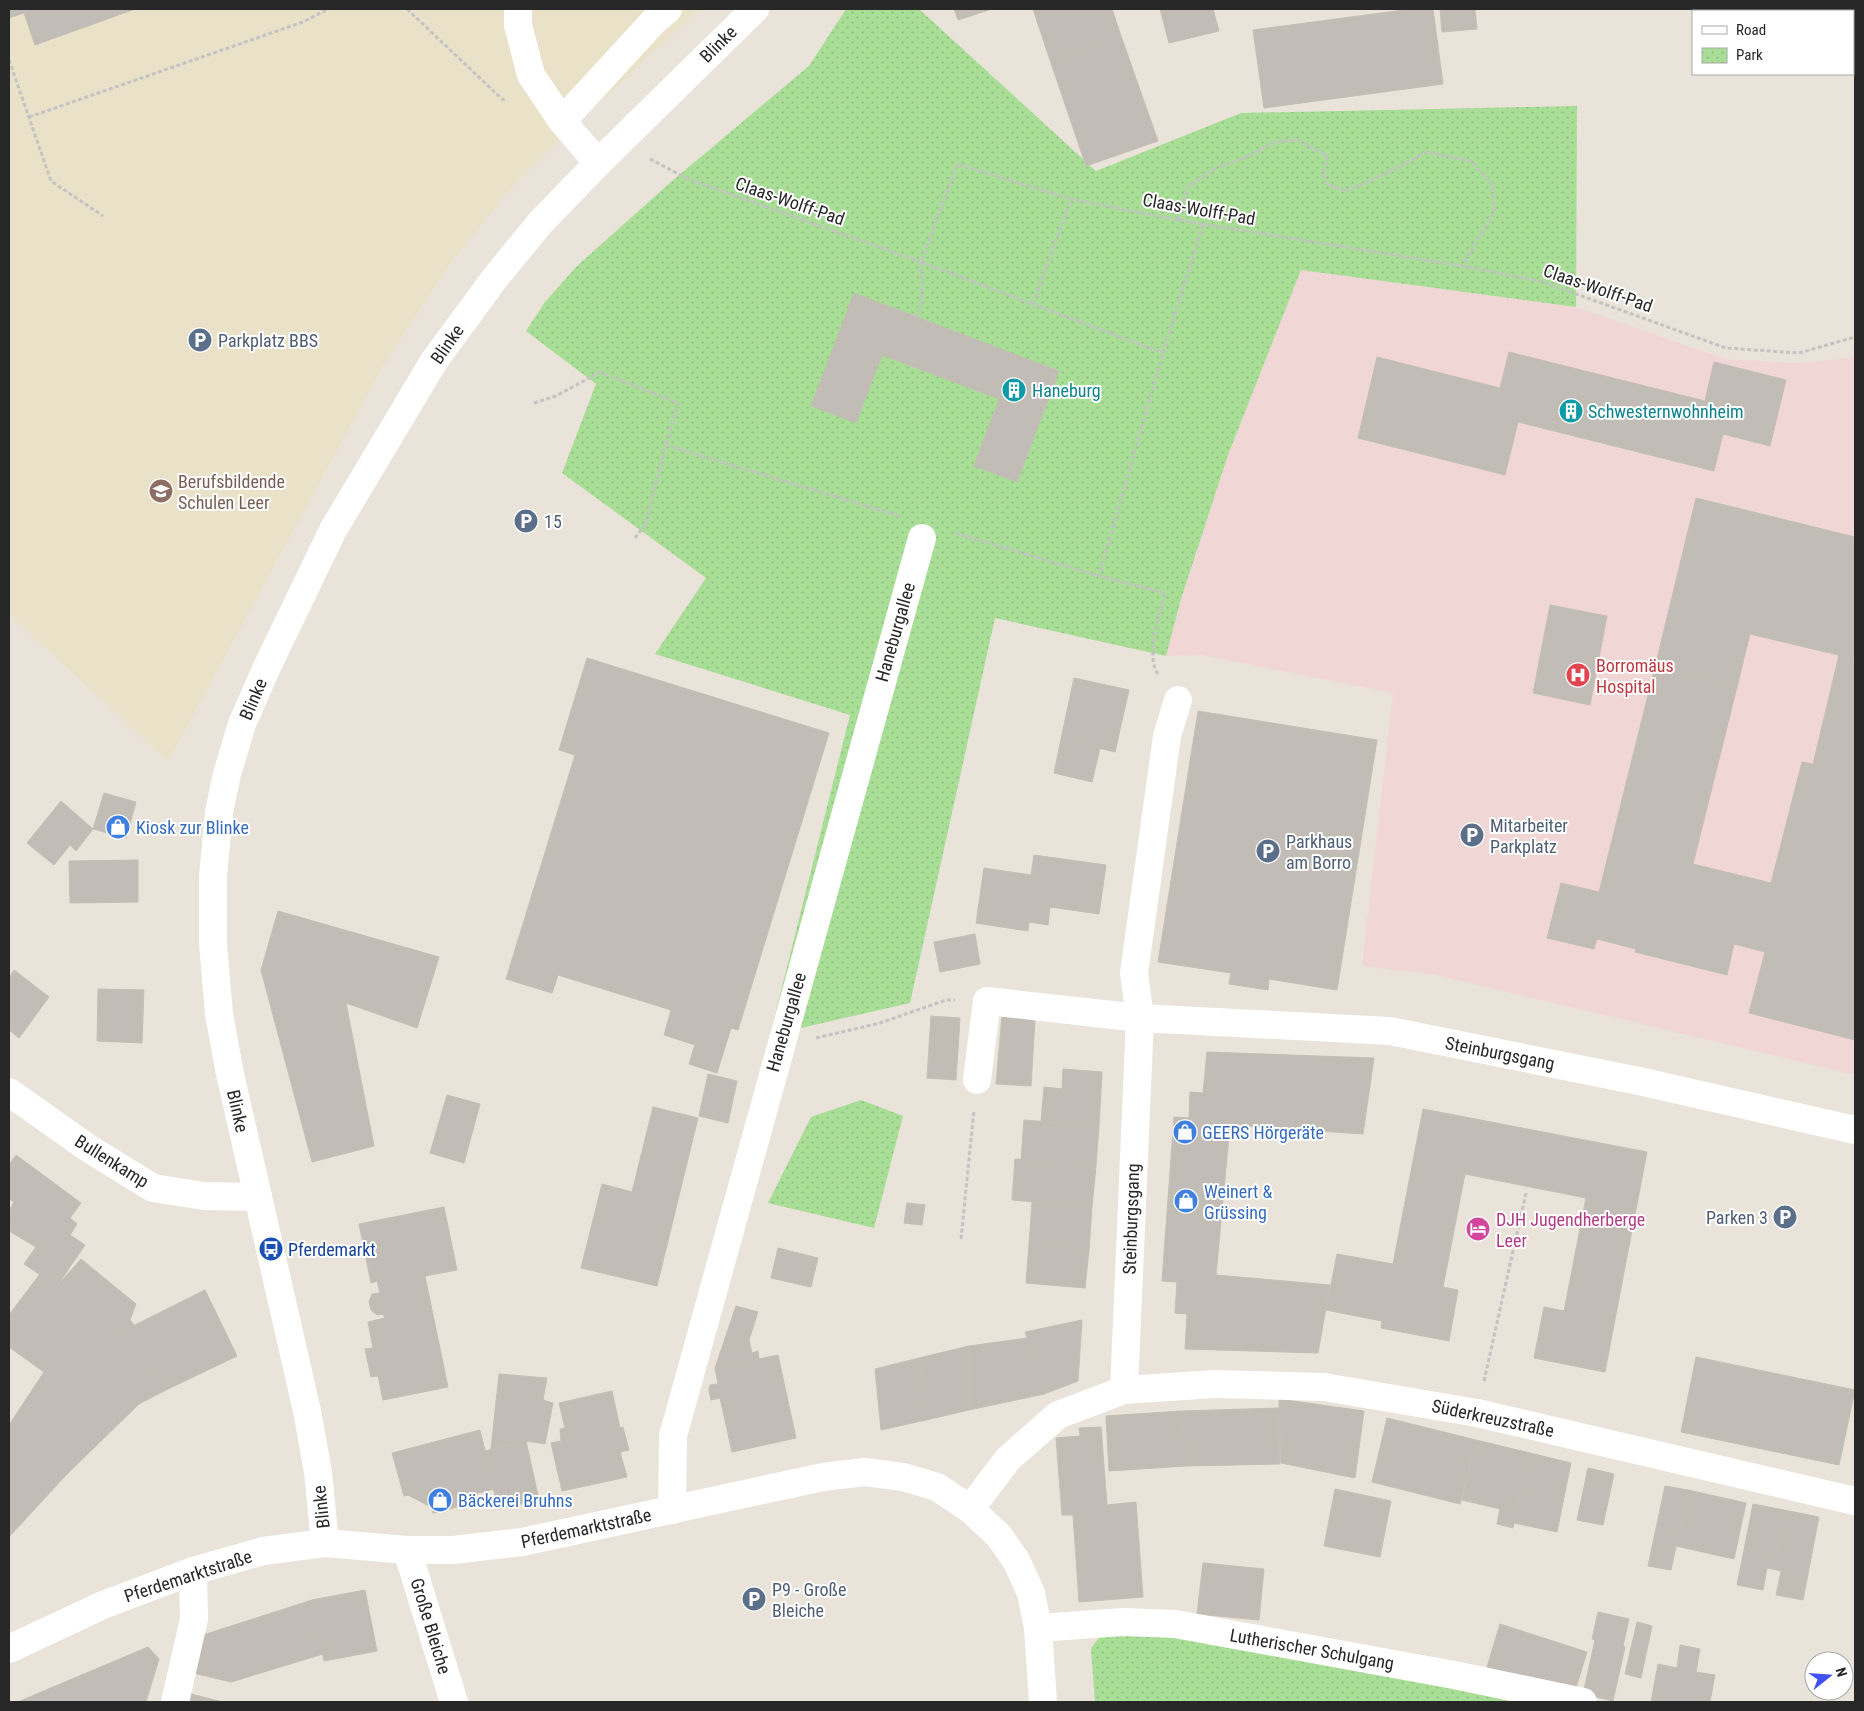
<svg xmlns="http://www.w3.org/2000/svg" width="1864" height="1711" viewBox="0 0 1864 1711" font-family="'Roboto Condensed',sans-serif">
<defs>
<pattern id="park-dots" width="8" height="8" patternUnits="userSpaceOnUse" patternTransform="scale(1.25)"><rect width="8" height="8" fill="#a9de97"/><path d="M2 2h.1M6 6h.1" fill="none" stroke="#91be82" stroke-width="1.8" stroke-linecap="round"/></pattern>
</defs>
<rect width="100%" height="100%" fill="#e9e3d9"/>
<polygon fill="#eae2c8" points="9,9 700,9 593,108 518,180 449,265 381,369 168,761 9,614"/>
<polygon fill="#f0d7d6" points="1301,270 1576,307 1725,359 1798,363 1855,357 1855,1075 1436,975 1362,966 1393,693 1201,655 1166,656 1181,599 1228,455"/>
<g fill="url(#park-dots)">
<polygon points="846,9 919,9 1096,171 1241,113 1577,106 1576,307 1301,270 1228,455 1181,599 1166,656 995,618 910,1003 770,1035 850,715 655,654 706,578 562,473 596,384 526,331 545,302 577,266 671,182 809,66"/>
<polygon points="861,1100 903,1116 874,1228 768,1203 811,1117"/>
<polygon points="1101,1635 1173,1637 1526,1702 1095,1702 1091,1648"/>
</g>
<g fill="#c1bdb6" stroke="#c4bfb3">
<polygon points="9,9 135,9 35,45 24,13 9,18"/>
<polygon points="954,9 992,9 958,20"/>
<polygon points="1033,9 1112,9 1121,36 1050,60"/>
<polygon points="1160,9 1213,9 1219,31 1169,43"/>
<polygon points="1411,9 1433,9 1443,84 1264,108 1253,30"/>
<polygon points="1440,9 1475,9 1477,29 1442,32"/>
<polygon points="1121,36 1158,141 1086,166 1050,60"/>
<polygon points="854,293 1059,371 1017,482 974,466 999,399 882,355 856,423 811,406"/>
<polygon points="1509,352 1705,401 1714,362 1786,380 1770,446 1723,434 1714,471 1518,422 1505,475 1358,438 1377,357 1500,388"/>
<polygon points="1696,498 1855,537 1855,659 1750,634 1737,687 1655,667"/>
<polygon points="1550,605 1607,616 1590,705 1533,693"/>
<polygon points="1839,655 1855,659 1855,1040 1749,1013 1765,952 1734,944 1727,975 1635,952 1636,949 1597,939 1594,949 1547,938 1561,883 1599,892 1655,667 1737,687 1693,864 1771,883 1802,762 1813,764"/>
<polygon points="587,658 829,733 738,1030 731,1028 717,1073 689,1064 695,1045 664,1035 671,1010 558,975 552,993 506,979 575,755 559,750"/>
<polygon points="1074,678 1129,690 1115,752 1061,739"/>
<polygon points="1198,711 1377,740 1337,990 1269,979 1268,990 1229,984 1231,973 1158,962"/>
<polygon points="1061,739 1100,748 1092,782 1054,773"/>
<polygon points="104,793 136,802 126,838 93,829"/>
<polygon points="61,801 93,829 76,851 70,845 54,865 27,843"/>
<polygon points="1034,855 1106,865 1099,914 1050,907 1048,925 1029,922 1028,931 976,923 984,868 1031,875"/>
<polygon points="138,860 138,902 70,903 69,861"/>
<polygon points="278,911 439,957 417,1028 346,1003 374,1146 312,1162 261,970"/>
<polygon points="975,934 980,964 940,972 934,942"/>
<polygon points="14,970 49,997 19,1038 9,1030 9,978"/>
<polygon points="98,989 144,990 142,1043 97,1041"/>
<polygon points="931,1016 960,1018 956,1080 927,1078"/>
<polygon points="1002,1016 1035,1019 1031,1086 996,1084"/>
<polygon points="1207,1052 1374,1058 1363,1134 1230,1125 1216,1275 1330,1285 1318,1353 1185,1349 1187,1314 1175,1313 1177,1282 1162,1281 1174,1117 1189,1118 1190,1092 1203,1093"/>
<polygon points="1063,1069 1102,1072 1099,1126 1041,1121 1044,1087 1062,1089"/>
<polygon points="708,1074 737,1081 728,1123 699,1116"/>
<polygon points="447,1095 480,1104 464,1163 430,1153"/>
<polygon points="653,1107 698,1118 657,1286 581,1268 602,1184 632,1192"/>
<polygon points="1423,1109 1647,1152 1605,1372 1534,1358 1544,1307 1564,1311 1586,1198 1465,1174 1443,1287 1458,1290 1449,1341 1381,1328 1382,1321 1326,1310 1337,1254 1393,1264"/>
<polygon points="1024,1120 1099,1126 1096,1166 1021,1160"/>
<polygon points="16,1155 81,1203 70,1218 77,1224 70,1235 85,1245 57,1286 24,1264 36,1247 9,1231 9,1211 14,1202 9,1199 9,1165"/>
<polygon points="1015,1159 1096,1166 1092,1207 1012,1200"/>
<polygon points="1032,1202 1092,1207 1089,1250 1029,1245"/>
<polygon points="907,1203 925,1205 922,1225 904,1223"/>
<polygon points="444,1207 457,1270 425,1276 448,1387 383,1400 378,1376 371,1377 365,1349 373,1348 368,1322 385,1318 383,1314 377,1315 371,1310 369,1302 372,1294 380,1293 377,1281 371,1283 359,1224"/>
<polygon points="1029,1245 1089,1250 1085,1288 1026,1283"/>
<polygon points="778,1248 818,1258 811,1287 771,1278"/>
<polygon points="81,1259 136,1304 130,1320 134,1325 123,1331 152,1357 166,1390 139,1404 66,1475 11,1422 44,1372 9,1347 9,1315 40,1274 57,1286"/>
<polygon points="205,1290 237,1356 166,1390 152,1357 123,1331"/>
<polygon points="736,1306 758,1312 749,1340 752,1353 758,1351 759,1359 715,1368"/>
<polygon points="1082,1320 1078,1381 1044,1394 1025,1332"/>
<polygon points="1027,1338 1044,1394 969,1410 969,1346"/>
<polygon points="969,1346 969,1410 926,1420 919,1358"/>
<polygon points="778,1355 796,1438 732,1452 720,1398 711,1400 709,1390 710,1385 718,1384 715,1368"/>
<polygon points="1696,1357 1855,1390 1839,1465 1681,1432"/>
<polygon points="919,1358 926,1420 881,1430 875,1369"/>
<polygon points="499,1374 547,1378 543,1400 553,1403 545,1444 526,1441 491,1449"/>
<polygon points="612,1391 620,1428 623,1427 629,1450 620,1452 627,1477 562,1491 551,1443 561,1441 560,1429 565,1428 559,1403"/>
<polygon points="1279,1399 1364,1411 1355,1478 1281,1463"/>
<polygon points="1279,1408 1280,1464 1186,1466 1182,1411"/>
<polygon points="1182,1411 1186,1466 1109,1471 1106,1416"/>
<polygon points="1387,1418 1476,1440 1460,1504 1372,1482"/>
<polygon points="11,1422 66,1475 9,1537 9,1425"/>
<polygon points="1101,1427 1107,1505 1136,1502 1143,1597 1079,1602 1073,1515 1062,1515 1056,1438 1080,1436 1079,1428"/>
<polygon points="480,1430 494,1489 475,1494 477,1502 433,1513 431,1507 408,1495 404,1496 392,1453"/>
<polygon points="1476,1440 1530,1453 1513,1528 1497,1524 1500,1509 1462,1500"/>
<polygon points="526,1441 539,1500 498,1509 485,1451"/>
<polygon points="1530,1453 1571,1463 1557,1532 1514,1523"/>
<polygon points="1588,1468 1614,1474 1603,1525 1577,1520"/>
<polygon points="1665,1486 1688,1490 1671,1570 1648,1566"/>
<polygon points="1335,1489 1391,1501 1380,1557 1324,1546"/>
<polygon points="1688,1490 1746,1503 1734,1559 1676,1546"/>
<polygon points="1753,1504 1784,1510 1772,1569 1767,1568 1763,1590 1737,1585"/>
<polygon points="1784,1510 1819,1517 1803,1600 1776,1595 1781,1571 1772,1569"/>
<polygon points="1203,1563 1264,1569 1259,1620 1197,1614"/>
<polygon points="365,1590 377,1651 324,1661 312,1600"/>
<polygon points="312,1600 323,1654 231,1682 193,1673 197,1637"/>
<polygon points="1598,1612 1629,1619 1623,1646 1625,1647 1613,1701 1583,1694 1595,1640 1592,1639"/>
<polygon points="1637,1622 1652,1626 1641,1678 1625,1674"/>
<polygon points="1500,1624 1587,1652 1574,1694 1487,1667"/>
<polygon points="1680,1645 1700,1649 1696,1672 1715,1675 1710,1702 1651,1702 1658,1664 1677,1668"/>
<polygon points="148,1647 159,1659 146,1702 20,1702 20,1701"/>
<polygon points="191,1694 223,1702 189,1702"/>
</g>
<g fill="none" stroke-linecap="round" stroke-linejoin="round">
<g stroke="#c3c3c3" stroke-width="3" stroke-dasharray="4 2.5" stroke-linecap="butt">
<polyline points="407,9 502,99 507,101"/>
<polyline points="9,60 51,181 103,216"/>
<polyline points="29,117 303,22 328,9"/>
<polyline points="650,159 688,179 921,262 957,164 1071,199 1178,220 1462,266 1540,281 1726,348 1799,353 1855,337"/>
<polyline points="1178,220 1188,187 1216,168 1251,155 1275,142 1298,140 1327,156 1323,174 1326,184 1346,191 1387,173 1426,152 1471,161 1492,184 1494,212 1462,266"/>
<polyline points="1033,304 1071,199"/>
<polyline points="916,317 922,299 921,262 1163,353"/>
<polyline points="534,403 556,396 600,372 678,403 666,445"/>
<polyline points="955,533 1099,576"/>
<polyline points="635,538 645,525 666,445 899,516"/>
<path d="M1158,674c-13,-17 2,-61 7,-81l-66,-17 64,-223 40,-129"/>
<polyline points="816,1038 880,1023 946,1000 955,1000"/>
<polyline points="961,1239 974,1110"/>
<polyline points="1484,1381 1526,1193"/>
</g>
<g stroke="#fff" stroke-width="28">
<polyline points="518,9 518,25 531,75 562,121 598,163"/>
<polyline points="562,121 654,21 668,9"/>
<polyline points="977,1080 987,1001 1140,1018 1390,1031 1639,1081 1855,1130"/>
<polyline points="9,1092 88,1148 153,1188 204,1196 258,1197"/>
<polyline points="1124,1390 1140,1018 1134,973 1167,736 1178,700"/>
<polyline points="970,1509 1008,1459 1058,1415 1124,1390 1215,1384 1324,1387 1477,1413 1855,1501"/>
<polyline points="672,1510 673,1436 922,538"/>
<polyline points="325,1543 318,1472 307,1411 230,1074 219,1014 213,944 213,877 219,812 227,774 242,724 266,669 333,530 434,361 495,278 540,223 598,163 755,9"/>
<polyline points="407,1550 454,1702"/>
<polyline points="1038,1628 1123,1622 1175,1624 1454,1675 1583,1702"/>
<polyline points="9,1649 103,1605 193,1571 263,1551 325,1543 407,1550 453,1550 522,1542 823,1477 865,1472 903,1477 937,1487 970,1509 999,1536 1017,1562 1031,1593 1038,1628 1043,1702"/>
<polyline points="175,1702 194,1619 193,1571"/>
</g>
</g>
<defs>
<symbol id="parking-disc" viewBox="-11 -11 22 22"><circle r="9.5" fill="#5c6f8a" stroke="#fff"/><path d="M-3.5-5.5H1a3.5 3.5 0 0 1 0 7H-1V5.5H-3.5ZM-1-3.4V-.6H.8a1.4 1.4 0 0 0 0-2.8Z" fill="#fff"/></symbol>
<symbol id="building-disc" viewBox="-11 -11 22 22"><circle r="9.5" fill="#0f9aa8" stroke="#fff"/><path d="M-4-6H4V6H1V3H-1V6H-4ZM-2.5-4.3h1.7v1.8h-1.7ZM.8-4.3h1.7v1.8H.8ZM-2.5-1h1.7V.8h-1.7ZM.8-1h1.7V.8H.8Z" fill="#fff"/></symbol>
<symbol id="school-disc" viewBox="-11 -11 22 22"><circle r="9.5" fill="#8d6e63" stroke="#fff"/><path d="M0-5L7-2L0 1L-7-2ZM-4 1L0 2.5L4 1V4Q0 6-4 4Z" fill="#fff"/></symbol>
<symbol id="hospital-disc" viewBox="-11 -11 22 22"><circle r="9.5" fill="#e0444e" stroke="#fff"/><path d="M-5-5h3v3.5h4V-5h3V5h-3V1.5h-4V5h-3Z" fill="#fff"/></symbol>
<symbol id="shop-disc" viewBox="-11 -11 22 22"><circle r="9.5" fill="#3f7fe0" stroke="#fff"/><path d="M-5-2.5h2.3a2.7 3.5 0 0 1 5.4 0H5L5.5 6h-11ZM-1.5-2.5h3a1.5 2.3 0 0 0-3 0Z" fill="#fff"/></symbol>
<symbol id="hotel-disc" viewBox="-11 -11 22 22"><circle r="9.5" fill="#d1479c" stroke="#fff"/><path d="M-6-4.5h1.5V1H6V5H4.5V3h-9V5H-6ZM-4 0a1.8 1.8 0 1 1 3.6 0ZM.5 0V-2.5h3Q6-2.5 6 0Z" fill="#fff"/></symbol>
<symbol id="bus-disc" viewBox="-11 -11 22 22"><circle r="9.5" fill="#1a4fb4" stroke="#fff"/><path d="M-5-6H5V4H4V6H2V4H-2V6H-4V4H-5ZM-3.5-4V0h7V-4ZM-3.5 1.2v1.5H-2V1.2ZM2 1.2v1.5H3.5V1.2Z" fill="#fff"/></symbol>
</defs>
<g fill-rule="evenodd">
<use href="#parking-disc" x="186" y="326" width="28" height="28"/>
<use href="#building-disc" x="1000" y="376" width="28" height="28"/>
<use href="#building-disc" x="1557" y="397" width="28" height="28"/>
<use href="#school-disc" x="147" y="477" width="28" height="28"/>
<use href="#parking-disc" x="512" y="507" width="28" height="28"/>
<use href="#hospital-disc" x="1564" y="661" width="28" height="28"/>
<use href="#shop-disc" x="104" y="813" width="28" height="28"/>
<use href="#parking-disc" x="1458" y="821" width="28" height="28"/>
<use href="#parking-disc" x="1254" y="837" width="28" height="28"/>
<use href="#shop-disc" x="1171" y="1118" width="28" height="28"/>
<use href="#shop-disc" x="1172" y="1187" width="28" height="28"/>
<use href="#parking-disc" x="1771" y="1203" width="28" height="28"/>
<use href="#hotel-disc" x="1464" y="1215" width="28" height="28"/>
<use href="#bus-disc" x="257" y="1235" width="28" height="28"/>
<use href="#shop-disc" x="426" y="1486" width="28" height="28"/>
<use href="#parking-disc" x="740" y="1585" width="28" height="28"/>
</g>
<g text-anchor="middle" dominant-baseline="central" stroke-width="4" stroke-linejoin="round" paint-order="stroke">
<g font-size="18" fill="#272727" stroke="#fff">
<text transform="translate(718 44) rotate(-45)">Blinke</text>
<text transform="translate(790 201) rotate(19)">Claas-Wolff-Pad</text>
<text transform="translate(1199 209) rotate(10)">Claas-Wolff-Pad</text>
<text transform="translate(1598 288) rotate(19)">Claas-Wolff-Pad</text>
<text transform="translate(447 344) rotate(-55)">Blinke</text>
<text transform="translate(895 632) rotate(-74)">Haneburgallee</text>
<text transform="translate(253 699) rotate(-67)">Blinke</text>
<text transform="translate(786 1022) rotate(-74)">Haneburgallee</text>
<text transform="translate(1500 1053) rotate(11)">Steinburgsgang</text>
<text transform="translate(238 1111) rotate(77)">Blinke</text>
<text transform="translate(112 1161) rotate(32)">Bullenkamp</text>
<text transform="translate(1131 1219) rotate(-88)">Steinburgsgang</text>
<text transform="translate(1493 1418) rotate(12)">Süderkreuzstraße</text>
<text transform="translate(321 1507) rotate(-96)">Blinke</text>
<text transform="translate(586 1528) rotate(-12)">Pferdemarktstraße</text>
<text transform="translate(188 1576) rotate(-18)">Pferdemarktstraße</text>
<text transform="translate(431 1626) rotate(73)">Große Bleiche</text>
<text transform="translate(1312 1649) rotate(10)">Lutherischer Schulgang</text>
</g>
<g font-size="18" fill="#4e5e75" stroke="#fff" text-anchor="start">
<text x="218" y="340">Parkplatz BBS</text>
<text x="544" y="521">15</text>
<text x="1490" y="825">Mitarbeiter<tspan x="1490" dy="21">Parkplatz</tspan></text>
<text x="1286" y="841">Parkhaus<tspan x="1286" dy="21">am Borro</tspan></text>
<text x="1768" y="1217" text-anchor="end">Parken 3</text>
<text x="772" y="1589">P9 - Große<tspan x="772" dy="21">Bleiche</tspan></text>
</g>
<g font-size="18" fill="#0d838f" stroke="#fff" text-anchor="start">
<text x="1032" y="390">Haneburg</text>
<text x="1588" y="411">Schwesternwohnheim</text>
</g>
<g font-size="18" fill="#785e54" stroke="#fff" text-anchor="start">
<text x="178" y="481">Berufsbildende<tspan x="178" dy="21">Schulen Leer</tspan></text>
</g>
<g font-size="18" fill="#be3a42" stroke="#fff" text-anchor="start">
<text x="1596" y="665">Borromäus<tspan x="1596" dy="21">Hospital</tspan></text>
</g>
<g font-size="18" fill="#366cbe" stroke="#fff" text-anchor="start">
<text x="136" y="827">Kiosk zur Blinke</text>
<text x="1202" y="1132">GEERS Hörgeräte</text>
<text x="1204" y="1191">Weinert &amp;<tspan x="1204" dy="21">Grüssing</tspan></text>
<text x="458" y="1500">Bäckerei Bruhns</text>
</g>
<g font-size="18" fill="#b23c85" stroke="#fff" text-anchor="start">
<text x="1496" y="1219">DJH Jugendherberge<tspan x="1496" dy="21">Leer</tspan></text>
</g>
<g font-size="18" fill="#164399" stroke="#fff" text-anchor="start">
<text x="288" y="1249">Pferdemarkt</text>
</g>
</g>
<rect width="1864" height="1711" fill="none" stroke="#272727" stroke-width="20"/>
<rect x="1692" y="10" width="162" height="65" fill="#ffffff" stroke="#a9a9a9"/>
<rect x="1702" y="26" width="25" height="8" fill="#ffffff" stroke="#a9a9a9"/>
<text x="1736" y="35" font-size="15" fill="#272727">Road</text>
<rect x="1702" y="48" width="25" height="15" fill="url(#park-dots)" stroke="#a9a9a9"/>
<text x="1736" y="60" font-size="15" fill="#272727">Park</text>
<g transform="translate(1829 1676) rotate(73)"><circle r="24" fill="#ffffff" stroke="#a9a9a9"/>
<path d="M0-4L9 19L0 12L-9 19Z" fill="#3f51f0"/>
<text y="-8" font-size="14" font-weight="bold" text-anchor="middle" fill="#272727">N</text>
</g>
</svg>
